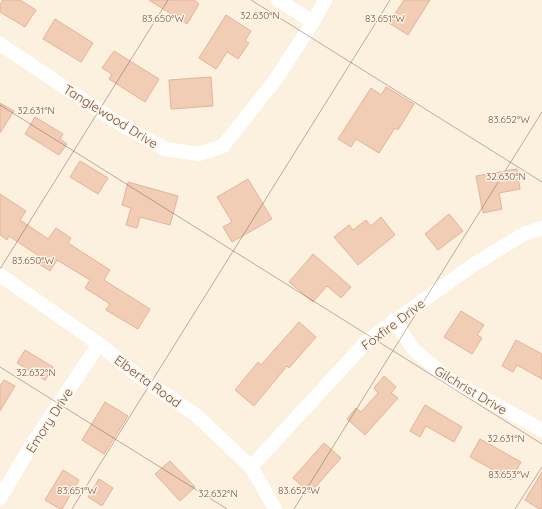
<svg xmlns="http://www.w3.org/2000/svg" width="542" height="509" viewBox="0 0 542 509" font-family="Quicksand,sans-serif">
<rect width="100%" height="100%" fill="#fcf0df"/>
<g fill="#f2cdb6" stroke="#e5b397">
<polygon points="3,0 20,0 36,10 25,27 0,12 0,5"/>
<polygon points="149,0 194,0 199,4 187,24"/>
<polygon points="404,0 430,0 408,35 389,23"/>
<polygon points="226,15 251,31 245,41 249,43 238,59 227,52 216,69 199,58"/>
<polygon points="55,19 93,43 81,62 43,39"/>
<polygon points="114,51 159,79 145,102 109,79 112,74 102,68"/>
<polygon points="211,77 213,106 171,109 169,80"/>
<polygon points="386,87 414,104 398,130 395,128 379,153 356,139 351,147 338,139 371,88 381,95"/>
<polygon points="0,103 14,111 0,133"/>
<polygon points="35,117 63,134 60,139 67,144 59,155 25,134"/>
<polygon points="80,161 108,178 98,194 70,177"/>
<polygon points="517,169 520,189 499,193 502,209 483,213 476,176"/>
<polygon points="248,179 272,219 232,242 223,227 232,222 217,197"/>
<polygon points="128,182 178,196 170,225 140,217 137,228 126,225 131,208 122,205"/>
<polygon points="0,194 26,211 20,220 48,239 56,228 71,238 68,243 110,270 104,280 150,309 138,329 106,310 110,304 85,288 90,280 57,260 50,271 36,262 39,256 9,236 7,240 0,235"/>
<polygon points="449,214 463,231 438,250 425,234"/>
<polygon points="381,217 395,235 358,265 334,237 349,225 353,230 366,220 371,226"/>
<polygon points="313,254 351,287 341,298 327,286 313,302 289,282"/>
<polygon points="461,311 484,325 477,335 482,338 472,354 444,337"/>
<polygon points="299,322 316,337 289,368 287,366 254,406 235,390 258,362 261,365"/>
<polygon points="516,340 542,354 542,379 517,365 513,372 502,366"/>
<polygon points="25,350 53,367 45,380 17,363"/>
<polygon points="384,376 396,387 391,393 398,398 365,435 347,419 356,408 361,412 378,393 374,388"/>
<polygon points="4,380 15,386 0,411 0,386"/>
<polygon points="105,402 128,416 104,454 82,440"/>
<polygon points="425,405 462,427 454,442 426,426 420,437 410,431"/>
<polygon points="480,439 521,462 511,480 470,457"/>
<polygon points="324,443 341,458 310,493 293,478"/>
<polygon points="170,461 195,487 180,501 155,474"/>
<polygon points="63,470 79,480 62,509 60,509 45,500"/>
<polygon points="542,472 542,509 539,509 525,500"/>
<polygon points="99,479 113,488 102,506 88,497"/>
</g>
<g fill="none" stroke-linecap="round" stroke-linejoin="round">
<g stroke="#fff" stroke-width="14">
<polyline points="278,0 313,22"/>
<polyline points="0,44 115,121 165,149 199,154 223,146 276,79 313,22 325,0"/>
<polyline points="0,275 99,344 141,378 196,415 251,467 275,509"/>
<polyline points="394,320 413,349 447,378 542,430"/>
<polyline points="251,467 367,341 473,265 524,234 542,228"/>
<polyline points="0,498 31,446 99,344"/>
</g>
</g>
<path fill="none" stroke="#735647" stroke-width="1" stroke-opacity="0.45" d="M251,0l291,182M0,105l542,339M0,269l168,-269M0,367l227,142M72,509l318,-509M294,509l248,-397M515,509l27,-42"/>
<g text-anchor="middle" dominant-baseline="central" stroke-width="3" stroke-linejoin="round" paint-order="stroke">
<g font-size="13" fill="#735647" stroke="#fff4e5">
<text transform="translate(111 116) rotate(32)">Tanglewood Drive</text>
<text transform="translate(393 324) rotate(-37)">Foxfire Drive</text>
<text transform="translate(148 381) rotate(36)">Elberta Road</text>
<text transform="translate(471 390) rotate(31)">Gilchrist Drive</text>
<text transform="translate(49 420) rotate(-57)">Emory Drive</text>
</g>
</g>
<g font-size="10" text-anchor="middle" fill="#735647" stroke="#fff4e5" stroke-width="3" stroke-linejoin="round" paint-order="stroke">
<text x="260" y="19">32.630°N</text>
<text x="163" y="22">83.650°W</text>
<text x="385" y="22">83.651°W</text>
<text x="36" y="114">32.631°N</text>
<text x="509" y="123">83.652°W</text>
<text x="506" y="180">32.630°N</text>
<text x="33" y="264">83.650°W</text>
<text x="36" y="376">32.632°N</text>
<text x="506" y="442">32.631°N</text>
<text x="509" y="478">83.653°W</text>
<text x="77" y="494">83.651°W</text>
<text x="299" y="494">83.652°W</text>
<text x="218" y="497">32.632°N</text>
</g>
</svg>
